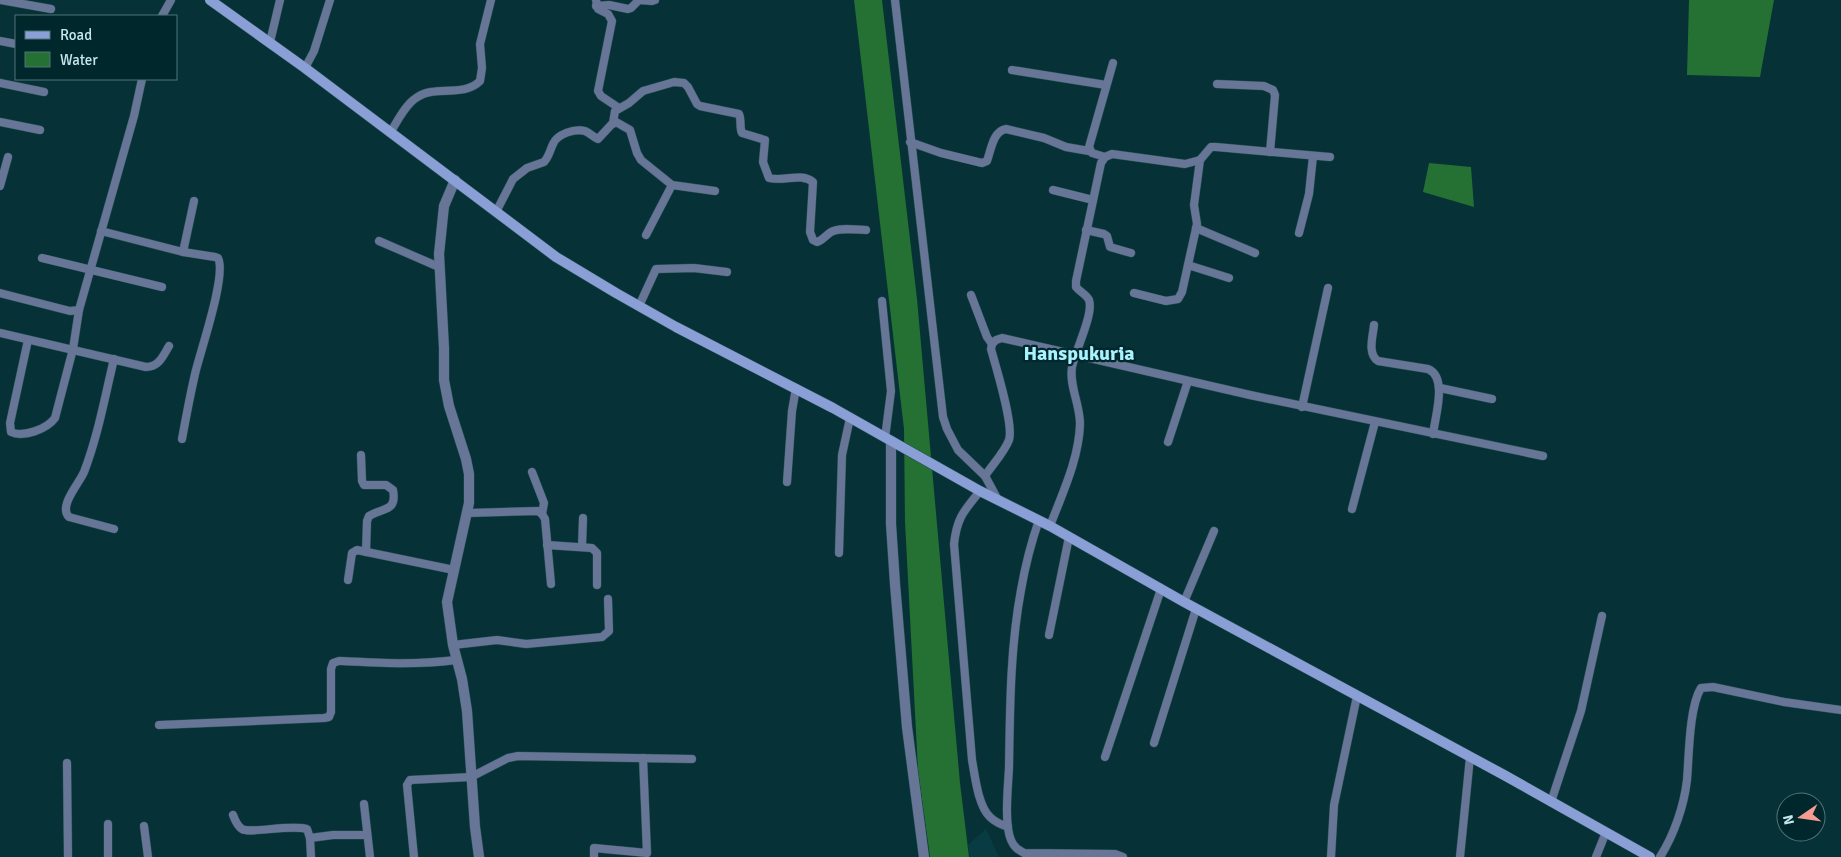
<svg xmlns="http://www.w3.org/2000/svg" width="1841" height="857" viewBox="0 0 1841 857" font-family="Signika,sans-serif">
<rect width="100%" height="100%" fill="#063136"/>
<polygon fill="#093c42" points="986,829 999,857 970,857 968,845"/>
<g fill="#247133">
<polygon points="854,0 882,0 917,299 960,783 969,857 930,857 918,770 905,522 904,429"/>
<polygon points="1689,0 1774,0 1760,77 1687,75"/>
<polygon points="1429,163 1471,167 1474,207 1423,192"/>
</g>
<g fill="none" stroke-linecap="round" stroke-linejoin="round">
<defs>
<g id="minor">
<polyline points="1,0 51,9"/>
<polyline points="596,0 598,9 608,14 612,21 598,91 601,96 619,108"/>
<polyline points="895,0 943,417 947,429 958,450 985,476 998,500"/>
<polyline points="596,6 609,5 628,9 631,8 639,0 652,1 655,0"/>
<polyline points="162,16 171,0"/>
<polyline points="0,41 16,44"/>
<polyline points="270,42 280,0"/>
<polyline points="305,68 314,51 330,0"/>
<polyline points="1012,70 1106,85"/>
<polyline points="0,83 44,92"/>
<polyline points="1217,84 1264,86 1273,90 1275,95 1270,152"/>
<polyline points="0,122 40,130"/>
<path d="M613,123l2,-12 14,-8 14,-12 31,-9 10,1 4,4 9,17 3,2 39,8c3,7 0,13 3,19l23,7 -2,22 6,16c14,4 32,-6 44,4l-3,50 3,8 4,2c6,-2 9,-7 14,-10 9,-5 25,-2 35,-2"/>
<path d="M390,133c7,-11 15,-28 26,-35 19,-14 47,0 64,-17l2,-13 -2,-24 11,-44"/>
<path d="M910,142l31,11 41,10 5,-2c4,-11 6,-30 19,-32l38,9 22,9 23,4"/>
<polyline points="1105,157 1092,153 1089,147 1113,63"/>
<polyline points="0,186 8,157"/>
<polyline points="1053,190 1093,200"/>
<path d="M496,212l17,-33 14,-11 17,-6c5,-5 6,-12 9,-18 4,-10 22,-16 32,-13 5,2 8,6 13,8l13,-14 5,-3 14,8 7,23 4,7 31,25 43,6"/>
<polyline points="1196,228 1255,253"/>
<polyline points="1086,230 1104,234 1107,236 1110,247 1131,253"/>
<path d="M101,231l82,21 32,5 3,1c9,17 -18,94 -23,116 -5,22 -9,43 -13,65"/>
<polyline points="1299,233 1309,194 1313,156"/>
<polyline points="646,235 672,185"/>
<polyline points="379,241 439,267"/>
<polyline points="183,252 194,201"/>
<polyline points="42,258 162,287"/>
<polyline points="1188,265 1229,278"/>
<polyline points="0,293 70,311 79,310 134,116 142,79"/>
<polyline points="1134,293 1166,301 1178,299 1182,292 1197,224 1194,205 1200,160"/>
<polyline points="971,295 987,337 992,344"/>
<polyline points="882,301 891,391 885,438"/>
<polyline points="639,306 656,269 694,268 727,272"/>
<path d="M1374,325c-1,11 -7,29 4,36l50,8c20,8 7,48 5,65"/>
<path d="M0,333l146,34c13,0 17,-11 23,-21"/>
<path d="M28,340l-18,83 1,9c12,6 36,-3 44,-14l18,-69 6,-39"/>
<polyline points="1440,388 1492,399"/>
<polyline points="1302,407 1328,288"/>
<polyline points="1168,442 1188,381"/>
<path d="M361,455l1,26 2,4h22l7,5c4,22 -9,17 -24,26l-2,5 -1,31"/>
<polyline points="532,472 544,503 542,514"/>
<path d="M985,476c7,-11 19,-23 24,-36 5,-15 -13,-73 -18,-91l1,-5 4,-4 6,-2 248,57 293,61"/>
<polyline points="787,482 792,411 796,388"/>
<path d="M980,491c-16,20 -23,26 -26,53l18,216c3,16 6,46 18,57 5,5 12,8 18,10"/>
<polyline points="1352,509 1375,422"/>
<polyline points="468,513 538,511 542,514 545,519 551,584"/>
<path d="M1039,520c-8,23 -14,47 -18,70 -11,59 -11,119 -12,178 -1,19 -5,56 2,72 3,7 6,9 13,13l91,1 8,3"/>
<path d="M1050,526c12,-32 29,-67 30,-102 0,-20 -11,-38 -8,-57 3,-16 22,-53 17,-67 -2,-5 -9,-8 -13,-13v-6l25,-118 4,-6 7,-3 73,10 15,-4 11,-13h5l114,10"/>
<path d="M114,529l-45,-12c-11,-11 10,-33 15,-45 14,-36 21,-76 30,-113"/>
<polyline points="547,545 592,548 597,553 597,585"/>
<polyline points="582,547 583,518"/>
<polyline points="839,553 842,455 850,418"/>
<polyline points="348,580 352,553 357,550 454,570"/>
<polyline points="1184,602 1214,531"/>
<polyline points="1049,635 1069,537"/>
<polyline points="453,645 497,640 526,644 602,637 609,631 608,599"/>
<path d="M159,725l165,-7 5,-1 2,-5v-43l2,-6 6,-2c40,2 78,4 117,-1"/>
<polyline points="1154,743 1196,609"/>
<polyline points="1105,757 1161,589"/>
<polyline points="67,763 68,857"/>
<polyline points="1551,802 1581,711 1602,616"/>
<polyline points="364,804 370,857"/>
<path d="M233,815c2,5 4,11 9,14 8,5 48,-5 65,0l3,9 1,19"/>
<polyline points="108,824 108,857"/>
<polyline points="144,826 148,857"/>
<polyline points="310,838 333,835 367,835"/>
<polyline points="414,857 407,785 410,780 471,777 508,758 518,756 692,759"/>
<polyline points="594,857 594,848 647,853 643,758"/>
<polyline points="1331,857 1334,805 1357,696"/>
<polyline points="1460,857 1470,757"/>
<polyline points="1596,857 1606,832"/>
<path d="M1660,857c14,-22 24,-51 27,-77 2,-23 2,-73 14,-92l12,-1 71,15 57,8"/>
</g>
<g id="tertiary">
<polyline points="455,180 444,206 439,254 444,348 444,380 449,406 466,459 469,474 469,503 447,602 453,645 462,679 467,711 475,827 479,857"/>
<polyline points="891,441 891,524 895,584 907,727 924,857"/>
</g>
<polyline id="secondary" points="210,0 305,68 556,257 616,293 676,327 833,408 980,491 1050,526 1184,602 1504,775 1650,857"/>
</defs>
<use href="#minor" stroke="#254e53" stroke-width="9"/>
<use href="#tertiary" stroke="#254e53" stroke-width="11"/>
<use href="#secondary" stroke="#254e53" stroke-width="11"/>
<use href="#minor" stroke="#677597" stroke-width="8"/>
<use href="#tertiary" stroke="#677597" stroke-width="10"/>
<use href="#secondary" stroke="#899fd5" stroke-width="10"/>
</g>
<g text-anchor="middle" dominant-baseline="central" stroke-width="4.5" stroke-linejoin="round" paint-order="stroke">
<g font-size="20" font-weight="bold" fill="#a8f3fe" stroke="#00272c">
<text x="1079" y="353">Hanspukuria</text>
</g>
</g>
<rect x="15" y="15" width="162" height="65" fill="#00272c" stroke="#4f7479"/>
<rect x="25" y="31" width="25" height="8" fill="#899fd5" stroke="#4f7479"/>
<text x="60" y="40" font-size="15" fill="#c5e8ed">Road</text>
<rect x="25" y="52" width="25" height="15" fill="#247133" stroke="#4f7479"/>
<text x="60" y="65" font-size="15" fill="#c5e8ed">Water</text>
<g transform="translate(1801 817) rotate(257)"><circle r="24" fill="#00272c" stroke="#4f7479"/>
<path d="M0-4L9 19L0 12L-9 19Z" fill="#f59c92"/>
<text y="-8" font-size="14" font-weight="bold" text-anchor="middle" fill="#c5e8ed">N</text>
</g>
</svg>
